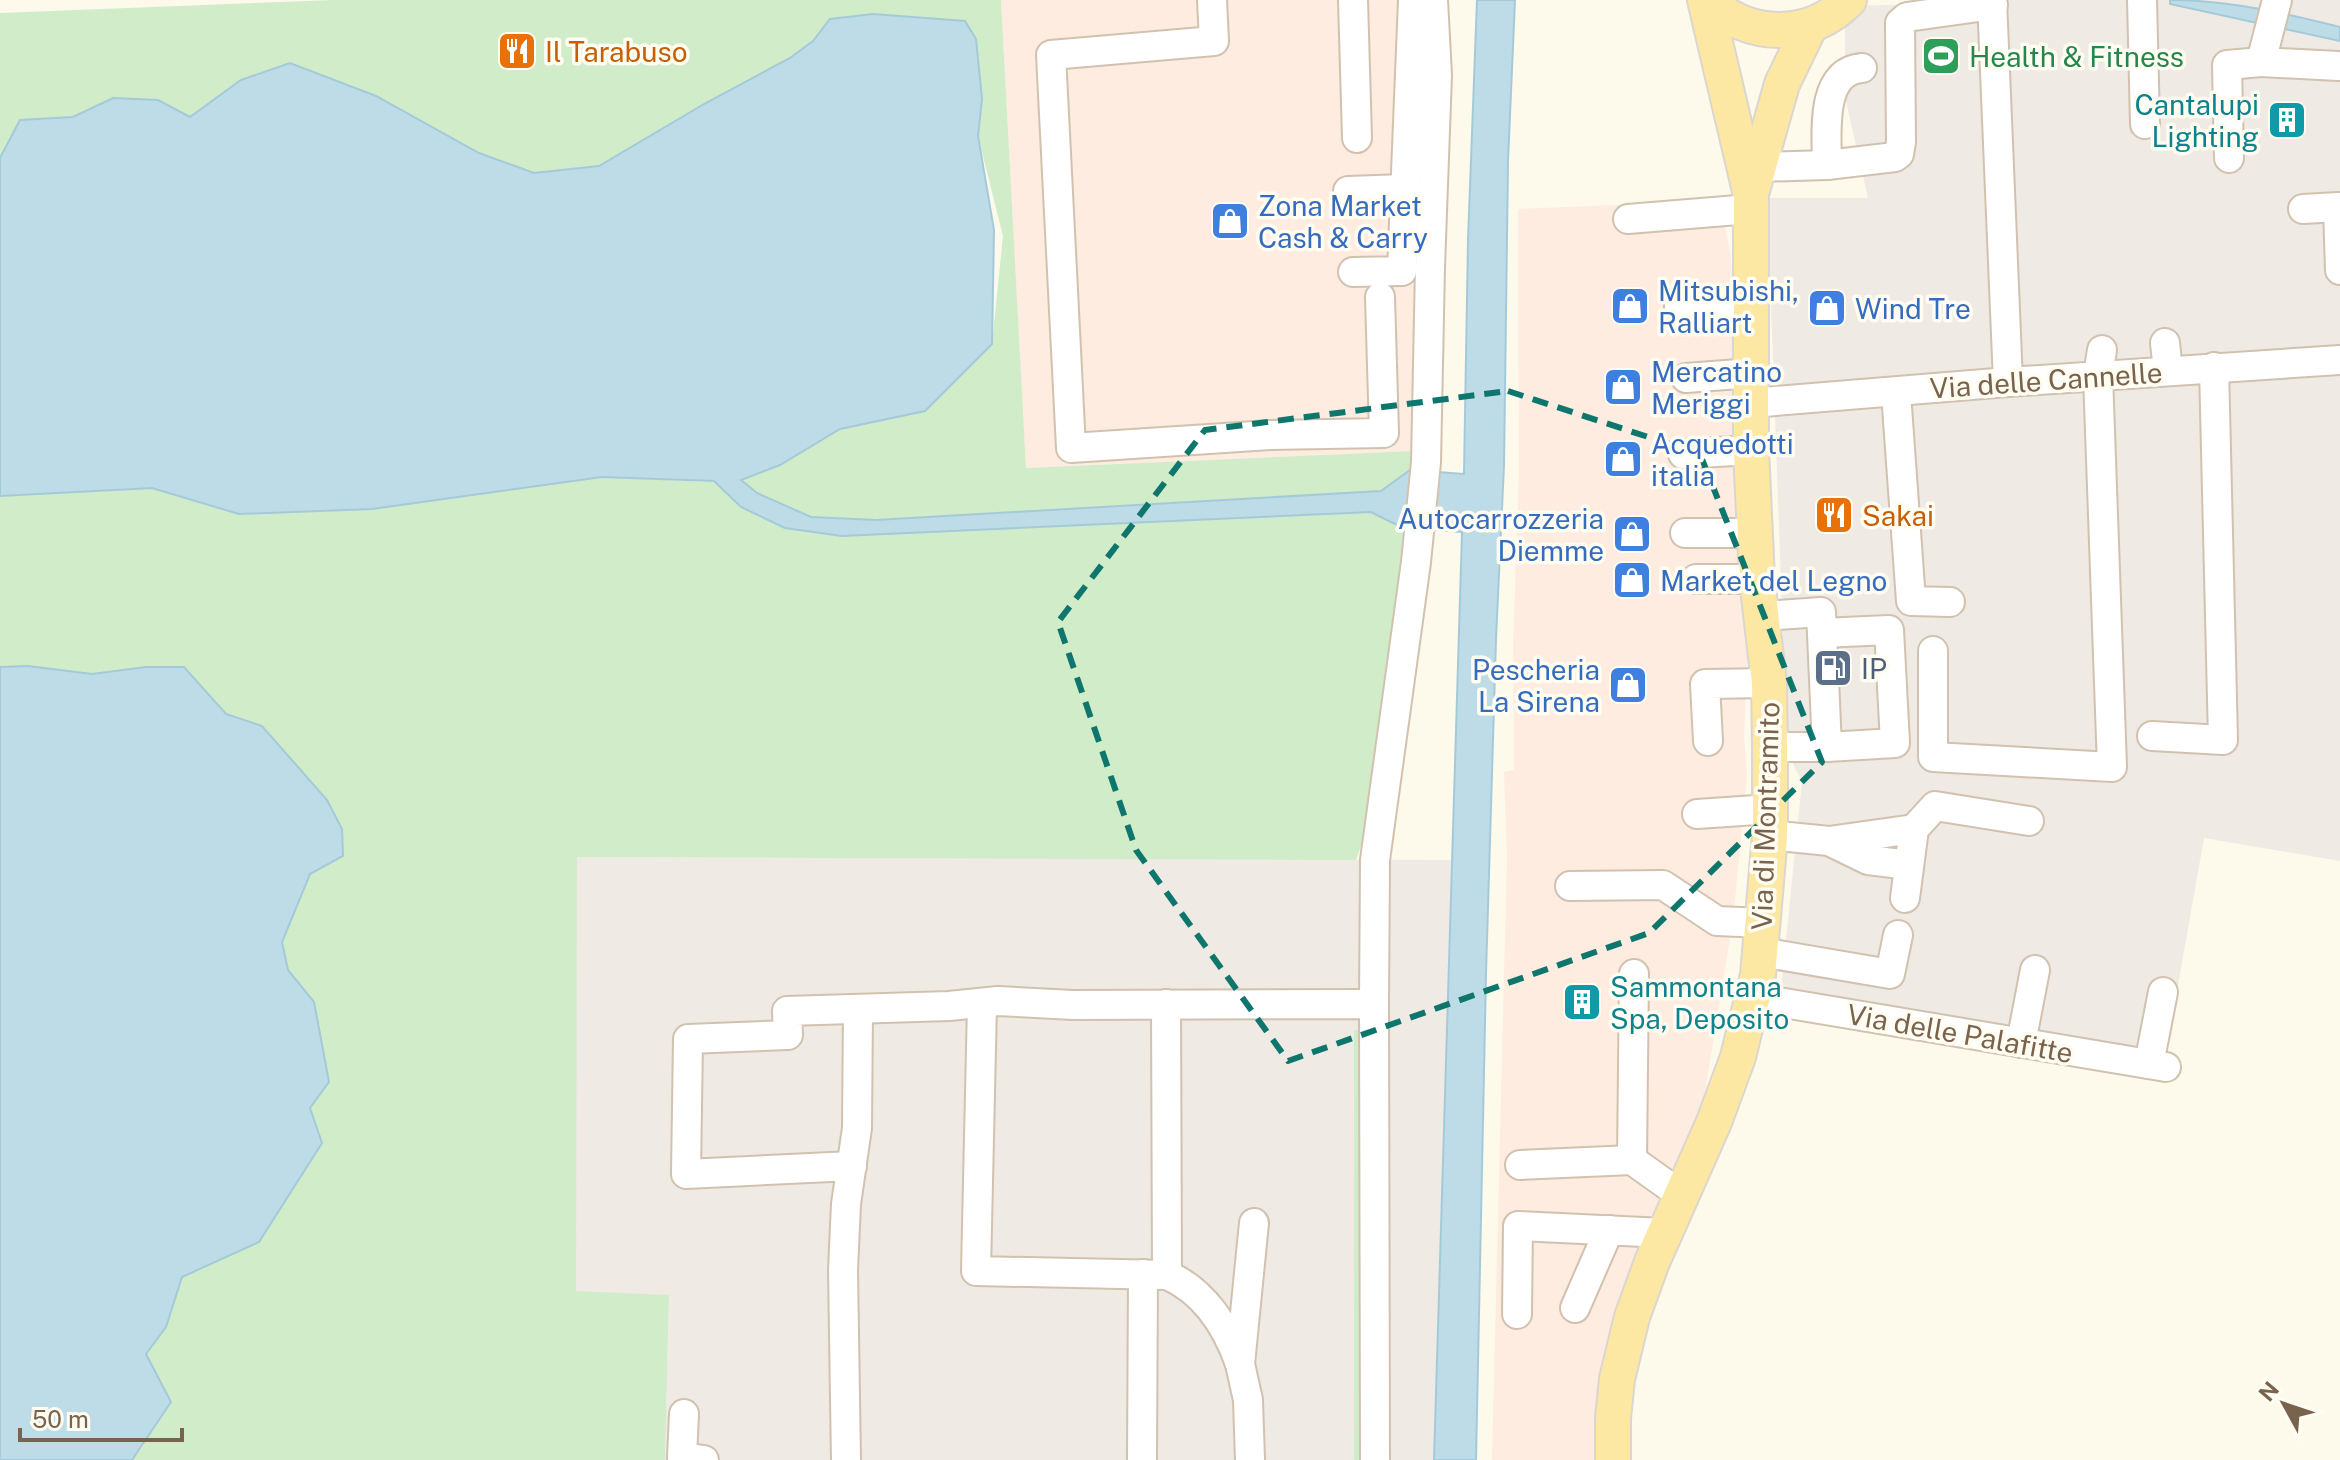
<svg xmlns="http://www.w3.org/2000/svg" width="2340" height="1460" viewBox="0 0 2340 1460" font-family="'Public Sans',sans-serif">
<rect width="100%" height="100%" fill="#fdf9eb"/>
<g fill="#fdecdf">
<polygon points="1001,0 1423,0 1413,451 1026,468"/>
<polygon points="1719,201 1730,251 1735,312 1749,616 1744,738 1747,775 1733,920 1693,1165 1652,1262 1613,1460 1492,1460 1507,857 1504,772 1514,770 1513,645 1519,474 1518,209"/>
</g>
<g fill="#efeae3">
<polygon points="1933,0 2340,0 2340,861 2204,838 2166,1053 1781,990 1802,782 1787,751 1769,249 1760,198 1868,198 1845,97 1845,6 1932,4"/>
<polygon points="576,857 1454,860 1434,1460 665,1460 669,1295 576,1292"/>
</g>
<g fill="#d1ecc8">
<polygon points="333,0 1001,0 1026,468 1413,451 1372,815 1356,860 577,857 576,1291 669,1295 665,1460 132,1460 144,1445 146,1354 166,1327 182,1277 259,1242 322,1143 310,1108 320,1039 314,1002 288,970 282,942 310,874 343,856 286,755 262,726 226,714 184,667 146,667 92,674 28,666 0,667 0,496 152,488 239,514 372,509 602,477 732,483 780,465 840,429 925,411 992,344 1003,236 978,136 982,99 906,17 873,14 830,19 813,41 790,58 704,104 600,166 534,173 479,153 376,96 241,80 190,117 158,100 113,98 73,117 21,120 0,158 0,13"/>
<rect x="1354" y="1030" width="12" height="430"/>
</g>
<g fill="#bedce8" stroke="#a4cada" stroke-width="2">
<polygon points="1477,0 1515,0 1508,161 1504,465 1496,639 1486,974 1476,1460 1434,1460 1462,532 1403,528 1371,512 842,536 785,528 741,507 714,481 602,477 372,509 239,514 152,488 0,496 0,158 20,120 73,117 113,98 158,100 190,117 241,80 290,63 376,96 479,153 534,173 599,166 704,104 790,58 813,41 830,19 873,14 965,21 976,39 982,99 978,136 994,230 992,344 925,411 840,429 780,465 741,480 757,493 811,517 876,520 1381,491 1410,470 1464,474 1468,240"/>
<path d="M2170,0c58,0 114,13 170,27v14l-170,-37z"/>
<polygon points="28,666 92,674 146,667 184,667 226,714 262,726 327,800 342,829 343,856 310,874 282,942 288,970 314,1002 329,1082 310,1108 322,1143 259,1242 182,1277 166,1327 146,1354 171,1402 132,1460 0,1460 0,667"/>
</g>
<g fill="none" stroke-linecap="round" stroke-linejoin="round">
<defs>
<g id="minor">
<polyline points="1212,0 1214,41 1051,55 1071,448 1270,435 1384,433 1380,297"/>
<polyline points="1353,0 1357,138"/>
<polyline points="1992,0 2008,382"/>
<polyline points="2142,0 2145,124"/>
<polyline points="2261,62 2338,66"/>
<polyline points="2229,158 2227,65 2261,62 2277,0"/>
<path d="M1827,165c0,-29 -8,-94 35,-97"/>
<polyline points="1758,167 1827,165 1895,157 1899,154 1901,142 1900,23 1907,17 1993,5"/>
<polyline points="1348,191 1405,189"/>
<polyline points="2303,209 2338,207 2340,270"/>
<polyline points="1628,219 1750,209"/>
<polyline points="1353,272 1402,271 1413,0"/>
<polyline points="1679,306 1751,303"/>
<polyline points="2165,343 2168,371"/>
<polyline points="1686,378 1752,373"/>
<polyline points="1896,393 1911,601 1950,602"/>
<polyline points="1751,403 2008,382 2340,360"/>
<polyline points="1683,454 1751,450"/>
<polyline points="1685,533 1755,533"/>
<polyline points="1696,579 1757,579"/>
<polyline points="1762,616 1821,612 1827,747 1770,747"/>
<polyline points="1822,633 1889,630 1895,743 1827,747"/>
<polyline points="1933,651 1933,757 2112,767 2098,375 2102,350"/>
<polyline points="2152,736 2223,740 2214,367"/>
<polyline points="1708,741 1705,684 1769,683"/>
<polyline points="1697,814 1771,809"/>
<polyline points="1770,835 1829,841 1868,860 1909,865"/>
<polyline points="1829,841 1914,829"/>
<polyline points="1570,886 1663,885 1717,921 1764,923"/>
<polyline points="1905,898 1914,829 1935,806 2029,821"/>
<polyline points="1761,952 1890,974 1898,935"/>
<polyline points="1754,998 2166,1067"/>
<path d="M982,1004l-6,267 191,4c37,16 60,52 73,89"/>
<polyline points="1166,1004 1167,1275"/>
<polyline points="1374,1004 1375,860 1416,562 1426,462 1430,267 1437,75 1433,0"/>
<polyline points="2021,1043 2035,970"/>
<polyline points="2149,1064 2163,992"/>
<polyline points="1632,1160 1634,974"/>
<polyline points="1520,1165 1632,1160 1681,1195"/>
<polyline points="852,1166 686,1174 688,1039 788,1035 787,1011 949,1006 998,1001 1073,1005 1374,1004 1375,1460"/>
<polyline points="1575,1308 1609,1230"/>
<polyline points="1517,1314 1518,1226 1664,1233"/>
<polyline points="684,1414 682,1457 704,1460"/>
<polyline points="846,1460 843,1270 846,1204 857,1128 858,1010"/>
<polyline points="1142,1460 1143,1274"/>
<polyline points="1250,1460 1248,1400 1240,1364 1254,1223"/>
</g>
<g id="major">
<polyline points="1705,0 1750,191"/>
<path d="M1707,0c41,39 102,41 142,0"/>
<polyline points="1613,1460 1613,1418 1617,1379 1632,1317 1652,1262 1714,1122 1738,1057 1758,975 1770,835 1770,747 1769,683 1757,579 1751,450 1751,194 1782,84 1810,26"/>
</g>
</defs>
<use href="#minor" stroke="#d1c2af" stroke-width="32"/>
<use href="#major" stroke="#dcd6d0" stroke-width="38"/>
<use href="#minor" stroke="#fff" stroke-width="28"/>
<use href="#major" stroke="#fce8a3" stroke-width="34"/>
</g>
<path fill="none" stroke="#0f766e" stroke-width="6" stroke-dasharray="16 10" stroke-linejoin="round" d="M1508,391l192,63 122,308 -173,171 -361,128 -152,-211 -78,-228 147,-192z"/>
<defs>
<symbol id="restaurant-square" viewBox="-11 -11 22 22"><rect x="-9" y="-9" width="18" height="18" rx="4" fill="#e8710a" stroke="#fffcf2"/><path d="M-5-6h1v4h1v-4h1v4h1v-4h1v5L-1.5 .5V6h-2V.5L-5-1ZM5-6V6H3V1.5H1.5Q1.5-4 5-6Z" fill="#fff"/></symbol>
<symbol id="stadium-square" viewBox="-11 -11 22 22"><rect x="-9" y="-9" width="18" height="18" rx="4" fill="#2e9e5b" stroke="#fffcf2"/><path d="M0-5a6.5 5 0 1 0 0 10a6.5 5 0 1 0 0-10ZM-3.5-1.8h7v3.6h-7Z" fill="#fff"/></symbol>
<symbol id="building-square" viewBox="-11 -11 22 22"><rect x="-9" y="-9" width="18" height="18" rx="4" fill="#0f9aa8" stroke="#fffcf2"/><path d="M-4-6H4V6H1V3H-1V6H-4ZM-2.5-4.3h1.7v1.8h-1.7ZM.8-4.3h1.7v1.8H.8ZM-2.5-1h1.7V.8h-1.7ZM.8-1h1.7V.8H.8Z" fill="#fff"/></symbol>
<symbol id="shop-square" viewBox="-11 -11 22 22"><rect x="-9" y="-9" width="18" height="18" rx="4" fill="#3f7fe0" stroke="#fffcf2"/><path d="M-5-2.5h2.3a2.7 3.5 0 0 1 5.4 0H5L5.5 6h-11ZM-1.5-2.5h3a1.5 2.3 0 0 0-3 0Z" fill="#fff"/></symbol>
<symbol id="fuel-square" viewBox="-11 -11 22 22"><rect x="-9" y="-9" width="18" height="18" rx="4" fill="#5c6f8a" stroke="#fffcf2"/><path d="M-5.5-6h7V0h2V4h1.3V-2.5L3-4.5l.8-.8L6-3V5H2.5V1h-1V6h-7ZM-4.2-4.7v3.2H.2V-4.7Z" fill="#fff"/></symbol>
</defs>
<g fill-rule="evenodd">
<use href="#restaurant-square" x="495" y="29" width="44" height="44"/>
<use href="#stadium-square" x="1919" y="34" width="44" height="44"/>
<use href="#building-square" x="2265" y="98" width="44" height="44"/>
<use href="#shop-square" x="1208" y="199" width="44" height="44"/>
<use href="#shop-square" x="1608" y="284" width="44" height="44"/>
<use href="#shop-square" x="1805" y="286" width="44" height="44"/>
<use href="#shop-square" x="1601" y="365" width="44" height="44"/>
<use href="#shop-square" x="1601" y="437" width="44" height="44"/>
<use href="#restaurant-square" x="1812" y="493" width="44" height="44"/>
<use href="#shop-square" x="1610" y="512" width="44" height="44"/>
<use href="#shop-square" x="1610" y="558" width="44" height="44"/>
<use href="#fuel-square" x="1811" y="646" width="44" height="44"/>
<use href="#shop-square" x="1606" y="663" width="44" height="44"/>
<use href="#building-square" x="1560" y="980" width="44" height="44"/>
</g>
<g text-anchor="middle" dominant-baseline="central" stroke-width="7" stroke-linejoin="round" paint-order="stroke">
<g font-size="28" fill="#c56008" stroke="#fffcf2" text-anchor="start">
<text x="545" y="51">Il Tarabuso</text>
<text x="1862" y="515">Sakai</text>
</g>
<g font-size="28" fill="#27864d" stroke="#fffcf2" text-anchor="start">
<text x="1969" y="56">Health &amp; Fitness</text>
</g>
<g font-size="28" fill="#0d838f" stroke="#fffcf2" text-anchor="end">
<text x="2259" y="104">Cantalupi<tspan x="2259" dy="32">Lighting</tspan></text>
<text x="1610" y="986" text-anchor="start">Sammontana<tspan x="1610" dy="32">Spa, Deposito</tspan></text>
</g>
<g font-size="28" fill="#366cbe" stroke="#fffcf2" text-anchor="start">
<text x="1258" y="205">Zona Market<tspan x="1258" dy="32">Cash &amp; Carry</tspan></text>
<text x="1658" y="290">Mitsubishi,<tspan x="1658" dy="32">Ralliart</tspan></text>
<text x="1855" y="308">Wind Tre</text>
<text x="1651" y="371">Mercatino<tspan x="1651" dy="32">Meriggi</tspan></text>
<text x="1651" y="443">Acquedotti<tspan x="1651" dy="32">italia</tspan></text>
<text x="1604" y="518" text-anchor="end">Autocarrozzeria<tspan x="1604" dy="32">Diemme</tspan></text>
<text x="1660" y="580">Market del Legno</text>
<text x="1600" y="669" text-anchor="end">Pescheria<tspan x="1600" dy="32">La Sirena</tspan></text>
</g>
<g font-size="28" fill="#7a634c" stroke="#fffcf2">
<text transform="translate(2046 380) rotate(-4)">Via delle Cannelle</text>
<text transform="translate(1765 816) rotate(-88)">Via di Montramito</text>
<text transform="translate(1960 1033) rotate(10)">Via delle Palafitte</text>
</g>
<g font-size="28" fill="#4e5e75" stroke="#fffcf2" text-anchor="start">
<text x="1861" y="668">IP</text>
</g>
</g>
<g transform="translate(2284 1404) rotate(310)" stroke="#fffcf2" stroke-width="6" paint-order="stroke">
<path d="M0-6L14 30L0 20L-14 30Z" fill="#7a634c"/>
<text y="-12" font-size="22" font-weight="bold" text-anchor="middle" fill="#7a634c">N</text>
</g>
<path d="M20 1428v12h162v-12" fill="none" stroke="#7a634c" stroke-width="4"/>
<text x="32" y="1428" font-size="24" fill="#7a634c" stroke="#fffcf2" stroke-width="6" paint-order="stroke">50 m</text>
</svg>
